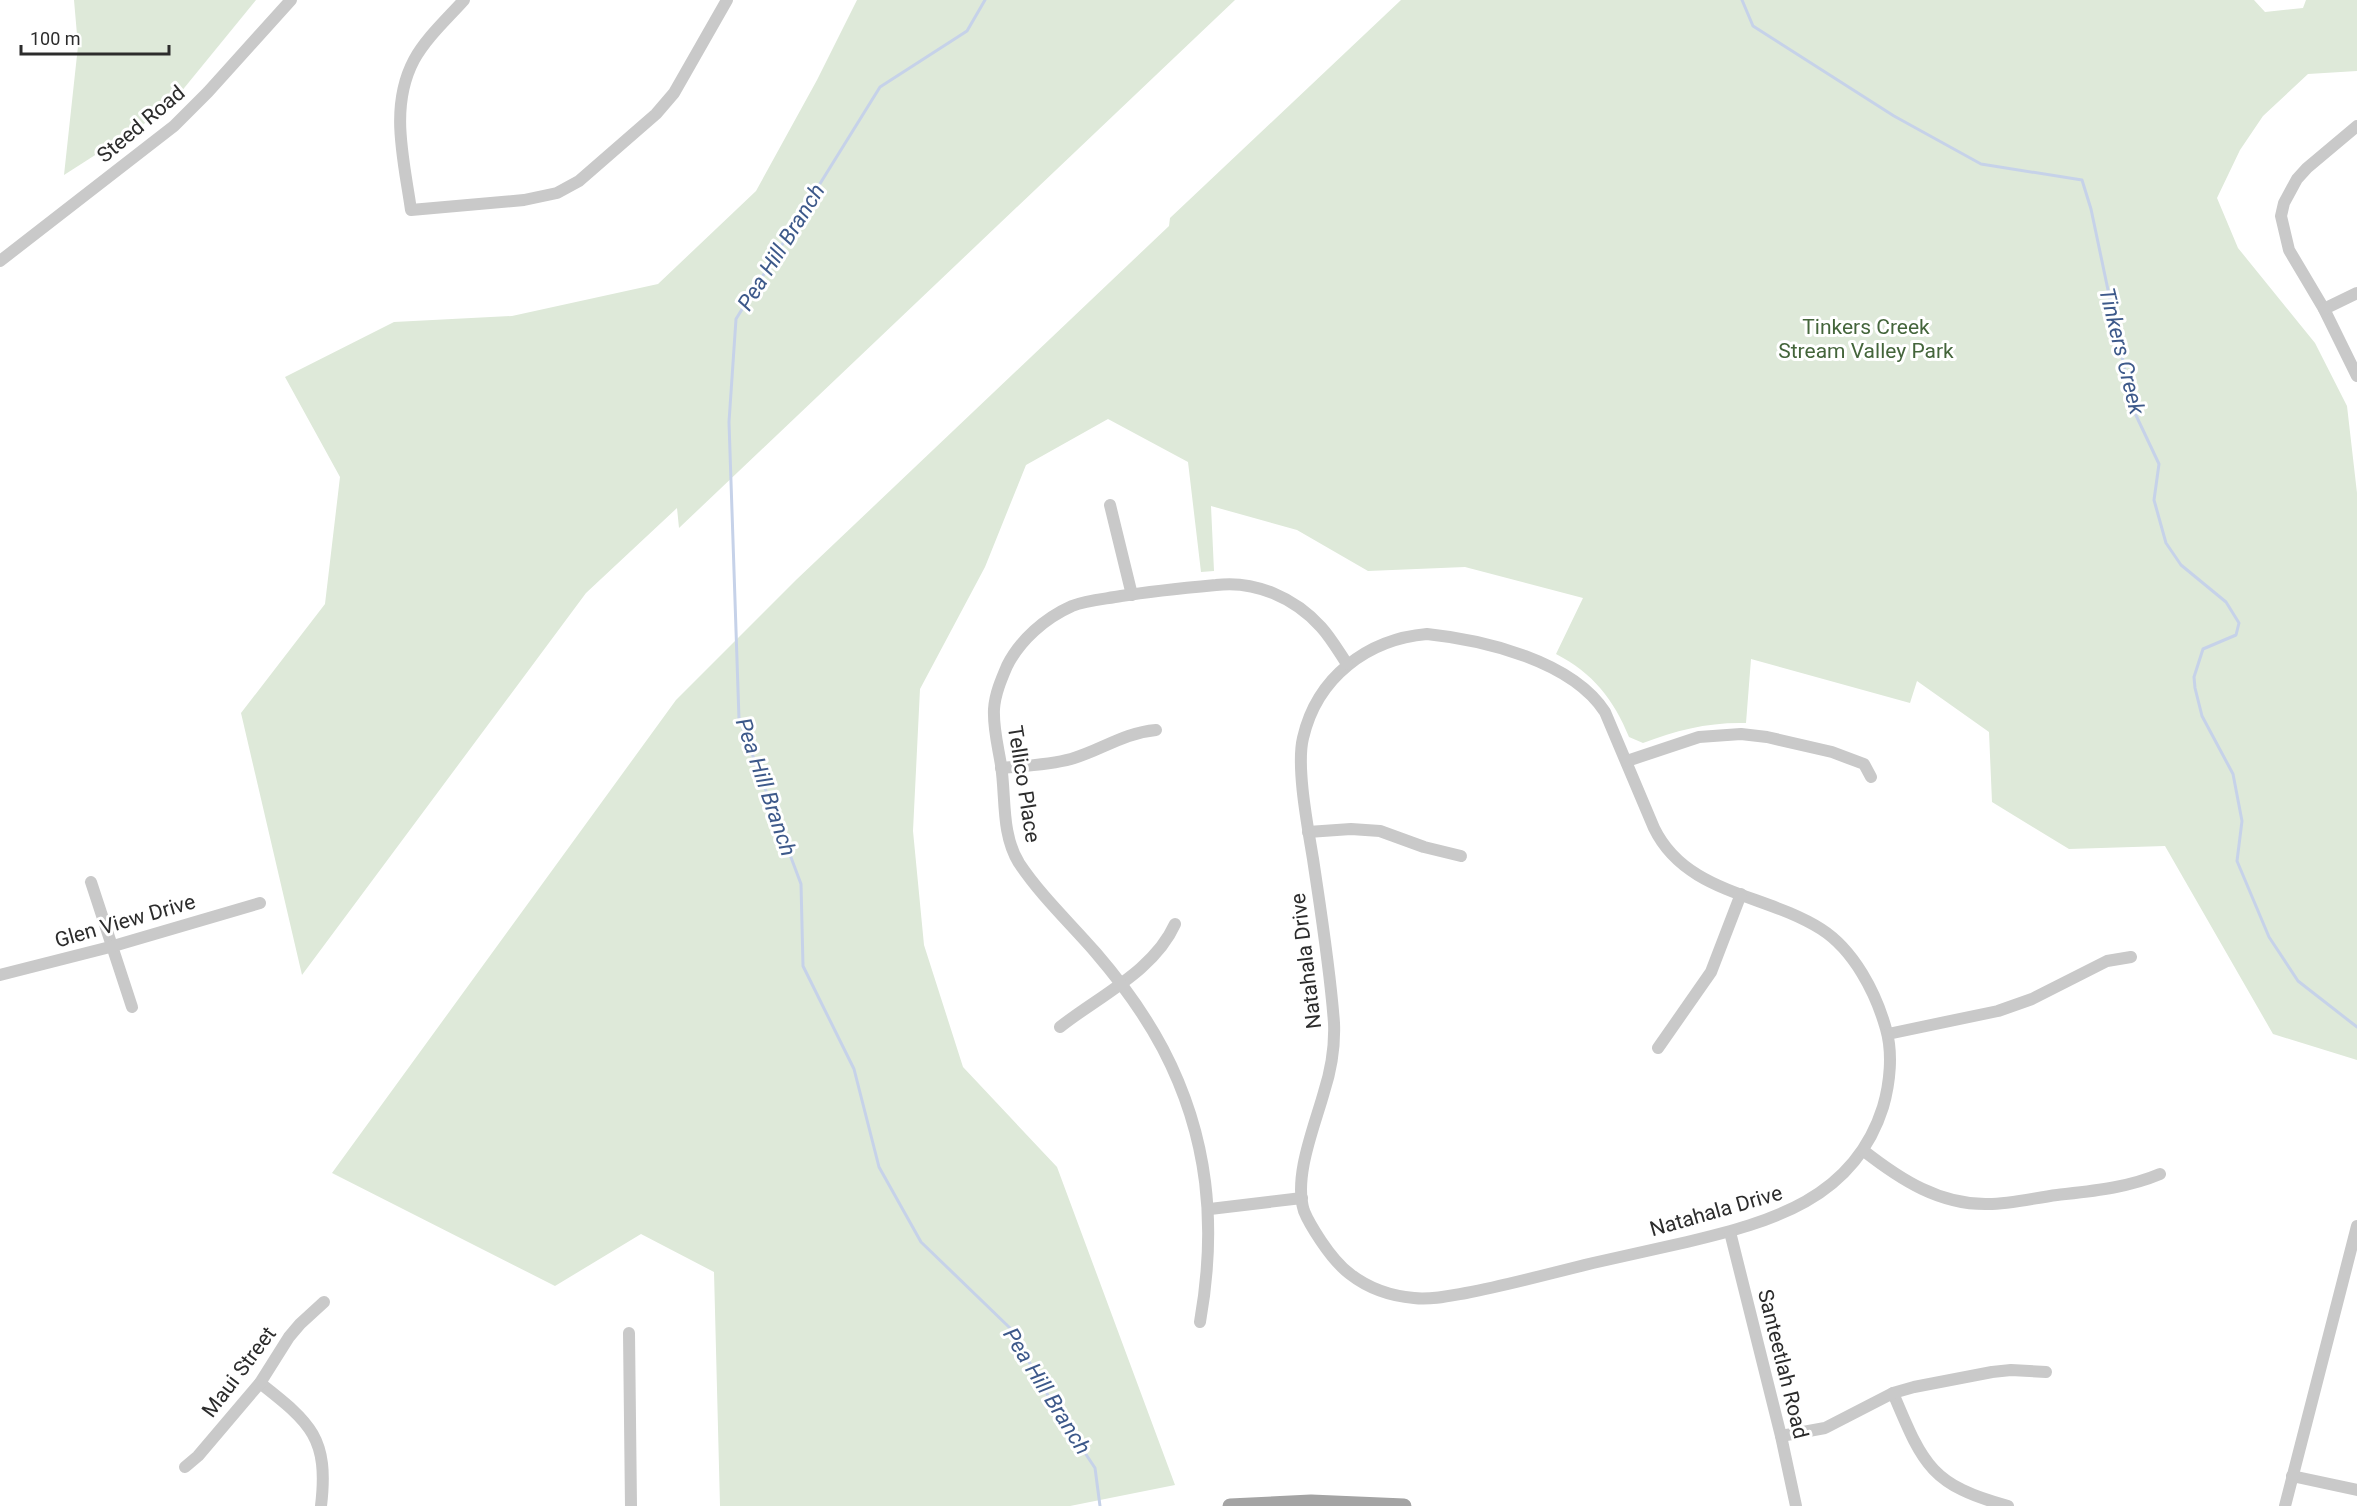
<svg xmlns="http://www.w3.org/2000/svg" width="2357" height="1506" viewBox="0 0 2357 1506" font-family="Roboto,sans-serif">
<rect width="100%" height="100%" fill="#fff"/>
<g fill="#dee9d9">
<polygon points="74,0 256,0 167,109 64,175 78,46"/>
<polygon points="857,0 1235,0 679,528 677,508 586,593 302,975 241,713 325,604 340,477 285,377 394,322 512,316 658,284 756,191 817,80"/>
<path d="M1401,0h853l11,12 38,-4 3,-8h51v71l-49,3 -45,42 -23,34 -23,48 21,50 77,95 32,63 10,87v567l-84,-26 -108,-188 -96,3 -77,-47 -3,-70 -72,-51 -7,22 -159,-44 -5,64c-37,-1 -69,7 -103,20l-14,-6c-15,-37 -36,-64 -73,-83l27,-56 -118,-31 -97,4 -71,-41 -86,-24 3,65 -13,1 -13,-110 -80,-43 -82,46 -41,102 -65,122 -7,142 11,114 39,122 94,100 118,318 -105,21h-350l-6,-234 -73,-38 -86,52 -223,-113 344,-473 120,-120 373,-354 1,-8z"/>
</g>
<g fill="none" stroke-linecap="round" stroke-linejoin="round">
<g stroke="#c6d2e9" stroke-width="3">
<polyline points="985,0 967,31 880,87 736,319 729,422 739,719 801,884 803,966 854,1069 879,1167 921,1242 1010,1328 1054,1406 1095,1468 1100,1506"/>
<polyline points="1742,0 1753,26 1894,116 1981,164 2082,180 2091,209 2133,409 2159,464 2154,500 2166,543 2181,565 2226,602 2239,623 2236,635 2203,649 2194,677 2195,688 2202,716 2233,774 2242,821 2237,861 2269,937 2298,981 2357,1027"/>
</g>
<g stroke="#c9c9c9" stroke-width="12">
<path d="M464,0c-17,19 -38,38 -50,60 -25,47 -10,100 -3,150l113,-10 33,-7 22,-12 77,-67 18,-21 53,-93"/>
<polyline points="2357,126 2307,168 2297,179 2284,203 2281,216 2289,250 2324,309 2357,376"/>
<polyline points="0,261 174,126 208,92 291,0"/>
<polyline points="2324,309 2357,293"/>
<polyline points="1110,505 1132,595"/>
<path d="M1427,634c58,6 145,27 178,78l49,116c32,66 110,65 167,101 33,21 55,64 65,100 7,24 4,54 -3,78 -29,92 -112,115 -196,135 -32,7 -63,14 -94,21 -42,10 -84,22 -127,30 -17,3 -35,7 -52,5 -23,-2 -46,-10 -64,-24 -12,-9 -21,-21 -29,-33 -6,-9 -13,-20 -17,-30 -11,-34 11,-86 20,-119 7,-22 11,-46 10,-69 -4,-55 -13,-110 -21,-164 -5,-31 -17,-92 -10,-121 14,-61 65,-99 124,-104z"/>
<polyline points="1627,761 1699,737 1741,734 1767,737 1832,752 1864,764 1871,777"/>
<path d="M1001,768c23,-2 48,-3 70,-9 31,-9 52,-26 85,-29"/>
<polyline points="1308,832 1351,829 1380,831 1424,847 1461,856"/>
<polyline points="91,882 132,1007"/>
<polyline points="0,975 110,947 260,903"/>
<path d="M1060,1027c39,-31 94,-56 115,-103"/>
<polyline points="1888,1034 1998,1011 2032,999 2107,961 2131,957"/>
<polyline points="1658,1048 1711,972 1741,894"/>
<path d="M1864,1151c37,29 76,54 124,53 23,0 46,-6 69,-9 35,-4 70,-7 103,-21"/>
<polyline points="1210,1209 1302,1198"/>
<polyline points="1730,1232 1781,1436 1796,1506"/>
<path d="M1200,1322c17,-96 9,-185 -37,-273 -18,-34 -42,-67 -67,-96 -26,-30 -55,-57 -77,-90 -18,-29 -13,-66 -18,-98 -3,-19 -8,-37 -7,-56 1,-15 7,-29 13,-43 13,-26 38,-48 65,-60 15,-6 33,-7 49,-10 32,-5 63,-8 95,-11 39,-5 79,13 105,42 10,11 18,25 26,37"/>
<polyline points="629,1333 631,1506"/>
<path d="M260,1383c51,40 69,55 61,123"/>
<path d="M1893,1393c30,71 37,92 115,113"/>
<polyline points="1781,1436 1825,1428 1893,1393 1914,1387 1992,1372 2011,1370 2046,1372"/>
<polyline points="185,1467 198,1456 260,1383 289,1337 300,1324 324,1302"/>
<polyline points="2292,1476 2357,1490"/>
<polyline points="2285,1506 2357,1226"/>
</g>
<polyline stroke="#a4a4a4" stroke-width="15" points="1230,1506 1311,1502 1404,1506"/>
</g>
<g text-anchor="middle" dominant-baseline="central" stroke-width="6" stroke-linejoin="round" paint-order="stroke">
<g font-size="21" fill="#2c2c2c" stroke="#fff">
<text transform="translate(141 124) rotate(-40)">Steed Road</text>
<text transform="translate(1024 784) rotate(81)">Tellico Place</text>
<text transform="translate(125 921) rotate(-16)">Glen View Drive</text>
<text transform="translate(1306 961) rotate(-97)">Natahala Drive</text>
<text transform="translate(1716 1211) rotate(-16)">Natahala Drive</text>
<text transform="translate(1783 1364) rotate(76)">Santeetlah Road</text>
<text transform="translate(239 1372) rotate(-53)">Maui Street</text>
</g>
<g font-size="21" fill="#44653b" stroke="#fff">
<text x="1866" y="327">Tinkers Creek<tspan x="1866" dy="24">Stream Valley Park</tspan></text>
</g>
<g font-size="22" font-style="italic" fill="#3d598a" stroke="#fff">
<text transform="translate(781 247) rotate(-58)">Pea Hill Branch</text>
<text transform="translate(2122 351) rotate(76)">Tinkers Creek</text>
<text transform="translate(766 787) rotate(71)">Pea Hill Branch</text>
<text transform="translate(1047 1391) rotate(58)">Pea Hill Branch</text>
</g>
</g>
<path d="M21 45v9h148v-9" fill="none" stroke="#2c2c2c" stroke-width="3"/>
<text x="30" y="45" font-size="18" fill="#2c2c2c" stroke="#ffffff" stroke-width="4.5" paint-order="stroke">100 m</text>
</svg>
